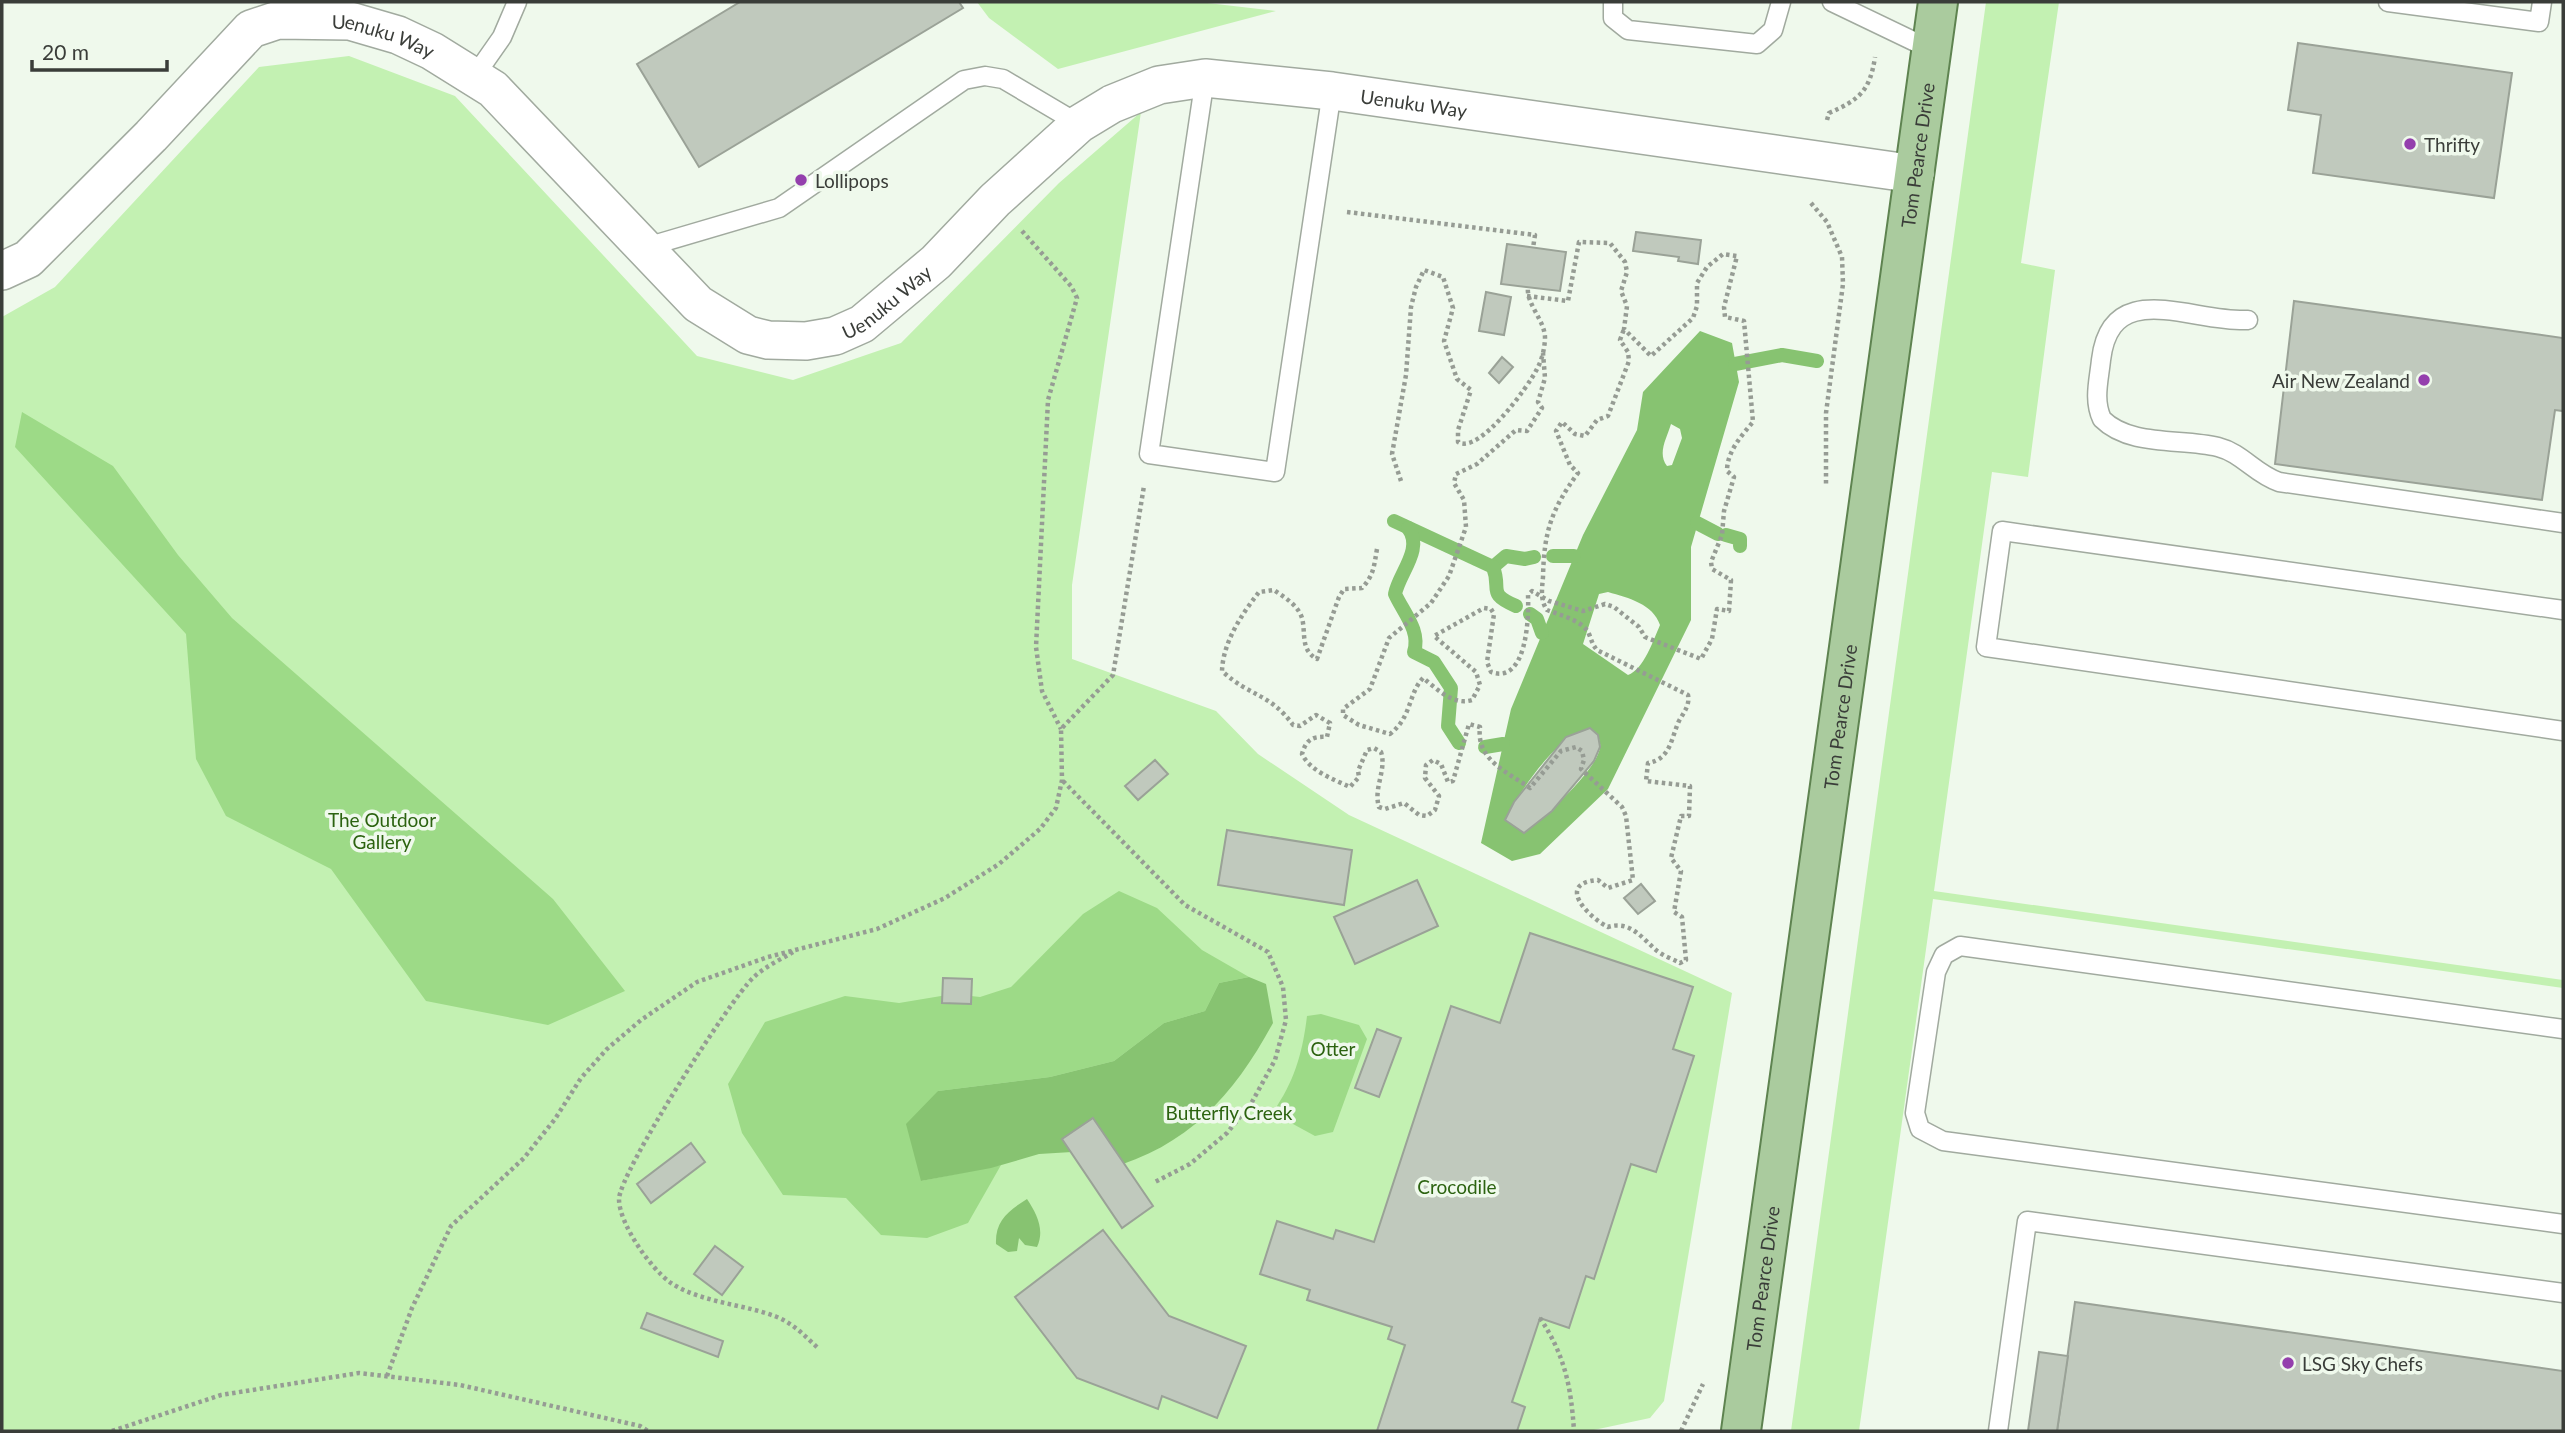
<svg xmlns="http://www.w3.org/2000/svg" width="2565" height="1433" viewBox="0 0 2565 1433" font-family="Lato,sans-serif">
<rect width="100%" height="100%" fill="#eff9ec"/>
<g fill="#c3f1b2">
<polygon points="977,2 1199,2 1276,11 1058,69 989,18"/>
<polygon points="1986,2 2059,2 2021,263 2055,270 2028,477 1992,472 1934,891 2563,980 2563,988 1933,899 1859,1431 1791,1431"/>
<polygon points="349,56 455,96 697,356 793,380 901,343 1059,183 1141,112 1072,585 1072,659 1216,711 1258,754 1349,815 1732,993 1664,1401 1650,1418 1589,1431 2,1431 2,317 55,287 259,67"/>
</g>
<g fill="#9dda87">
<polygon points="22,412 113,466 178,555 232,618 553,899 625,991 548,1025 426,1001 331,869 226,816 196,759 186,634 15,447"/>
<polygon points="1119,891 1157,908 1202,950 1249,977 1219,983 1205,1011 1164,1023 1114,1061 1050,1077 938,1091 921,1181 1001,1165 968,1223 927,1238 881,1235 846,1198 783,1195 742,1133 728,1084 765,1022 845,996 899,1003 953,994 980,997 1011,987 1083,914"/>
<path d="M1321,1014l38,11 8,14 -34,93 -18,4 -33,-18 -5,-12c19,-29 26,-57 30,-90z"/>
</g>
<g fill="#87c371" fill-rule="evenodd">
<path d="M1700,331l32,12 7,39 -48,165v73l-83,169 -68,65 -28,7 -31,-18 30,-134 72,-174 54,-105 6,-38zM1671,424l9,5 2,9 -10,27 -5,1c-10,-13 0,-28 4,-42zM1608,592c21,6 45,12 52,33 -7,16 -16,44 -32,50l-45,-31 16,-50zM1590,729c6,5 11,9 10,18 -2,23 -58,72 -76,86l-18,-13c13,-29 52,-86 84,-91z"/>
<path d="M1249,977l17,7 7,39c-39,72 -85,124 -166,146l-35,-17 -33,2 -48,14 -70,13 -15,-57 32,-33 112,-14 64,-16 50,-38 41,-12 14,-28z"/>
<path d="M1027,1199c10,15 18,31 10,48l-12,-2 -6,-7 -2,13 -9,1 -12,-8c-1,-23 12,-33 31,-45z"/>
</g>
<g fill="none" stroke-linecap="round" stroke-linejoin="round">
<g stroke="#87c371" stroke-width="14">
<polyline points="1735,364 1782,355 1817,361"/>
<polyline points="1394,521 1493,567 1506,556 1525,559 1534,557"/>
<polyline points="1697,523 1718,534"/>
<path d="M1408,528c16,21 -9,45 -13,66 8,18 26,37 19,58l20,10 17,26 -3,38 11,17"/>
<polyline points="1726,535 1740,539 1740,546"/>
<polyline points="1553,556 1574,556"/>
<path d="M1493,567c9,23 -7,26 23,39"/>
<polyline points="1530,614 1537,619 1542,633"/>
<polyline points="1485,747 1503,744"/>
</g>
</g>
<g fill="#c0c9bd" stroke="#9aa297" stroke-width="2">
<polygon points="740,2 959,2 963,8 699,167 637,64"/>
<polygon points="2298,43 2512,73 2494,198 2313,173 2321,115 2288,110"/>
<polygon points="1636,232 1701,240 1698,264 1678,261 1679,257 1633,251"/>
<polygon points="1507,244 1566,252 1560,291 1501,284"/>
<polygon points="1486,292 1511,297 1504,335 1479,331"/>
<polygon points="2294,301 2563,338 2563,411 2555,410 2542,500 2275,464"/>
<polygon points="1502,357 1513,367 1499,383 1489,373"/>
<polygon points="1590,728 1598,735 1600,747 1594,761 1552,811 1524,833 1505,820 1514,802 1566,737"/>
<polygon points="1155,760 1168,774 1138,800 1125,786"/>
<polygon points="1227,830 1352,850 1344,905 1218,885"/>
<polygon points="1417,880 1438,926 1355,964 1334,917"/>
<polygon points="1641,884 1655,901 1638,914 1624,898"/>
<polygon points="1530,933 1693,987 1673,1049 1694,1056 1656,1172 1631,1164 1594,1279 1586,1276 1569,1328 1540,1318 1512,1402 1525,1407 1517,1431 1377,1431 1405,1345 1388,1339 1392,1327 1307,1300 1310,1290 1260,1274 1277,1221 1333,1239 1336,1230 1374,1242 1451,1006 1500,1023"/>
<polygon points="943,978 972,979 971,1004 942,1003"/>
<polygon points="1377,1029 1401,1038 1379,1097 1355,1088"/>
<polygon points="1093,1118 1153,1206 1122,1228 1062,1139"/>
<polygon points="691,1143 705,1162 651,1203 637,1184"/>
<polygon points="1103,1230 1169,1316 1246,1346 1217,1418 1162,1396 1158,1409 1077,1378 1015,1297"/>
<polygon points="715,1246 743,1267 722,1295 694,1274"/>
<polygon points="2075,1302 2563,1371 2563,1431 2057,1431"/>
<polygon points="647,1313 723,1341 718,1357 641,1328"/>
<polygon points="2039,1352 2068,1356 2057,1431 2028,1431"/>
</g>
<g fill="none" stroke-linecap="round" stroke-linejoin="round">
<defs>
<g id="service">
<polyline points="1613,2 1613,18 1628,30 1757,44 1773,30 1781,2"/>
<polyline points="1832,2 1932,50"/>
<polyline points="2388,2 2539,22 2542,2"/>
<polyline points="474,77 502,37 517,2"/>
<polyline points="1205,78 1149,454 1275,472 1332,91"/>
<polyline points="643,248 779,208 964,80 985,76 1003,79 1079,124"/>
<path d="M2248,320c-56,3 -137,-44 -147,40 -2,20 -8,40 1,59 28,28 80,19 116,28 24,6 37,27 61,35l284,41"/>
<polyline points="2563,610 2002,531 1986,647 2563,731"/>
<polyline points="2563,1029 1960,946 1944,955 1936,972 1915,1113 1920,1129 1943,1141 2563,1224"/>
<polyline points="1998,1431 2027,1221 2563,1293"/>
</g>
<g id="minor">
<path id="s1" d="M2,271l26,-12 123,-123 100,-107 27,-9 72,1 48,14 34,16 61,38 205,215 50,31 20,5 38,1 29,-5 27,-12 74,-62 59,-62 84,-76 33,-20 47,-19 46,-7 127,13 583,83"/>
</g>
<g id="primary">
<path id="s2" d="M1741,1431l197,-1429"/>
</g>
</defs>
<use href="#service" stroke="#a1aa9f" stroke-width="21"/>
<use href="#minor" stroke="#a1aa9f" stroke-width="40"/>
<use href="#primary" stroke="#5e8350" stroke-width="42"/>
<g stroke="#969c94" stroke-width="4.5" stroke-dasharray="3.5 3.5" stroke-linecap="butt">
<path d="M1827,120l2,-7c30,-13 41,-22 46,-56"/>
<polyline points="1811,203 1827,222 1842,257 1843,284 1826,413 1826,485"/>
<polyline points="1347,212 1535,235 1533,248"/>
<polyline points="1022,231 1071,286 1077,298 1048,400 1036,647 1042,691 1061,729"/>
<path d="M1527,296l41,5 11,-59 31,1 15,19 2,10 -6,19 6,15 -3,23 27,27 42,-38 4,-12v-23l10,-16 16,-13 14,2 -13,51 1,10 19,4 9,101c-12,14 -26,30 -26,49l7,6 -10,34 -2,24 -11,27 1,7 19,11 -2,31 -12,-2 -5,30 -11,20 -56,-22 -6,-10 -25,-20 -9,-3 -22,7 -34,-10 -17,-10 -4,4c1,22 -1,90 -37,77l-4,-10 7,-48 -3,-5 -7,-1 -50,28 42,36 4,13 -8,15c-19,6 -35,-11 -49,-22 -15,16 -11,39 -33,56l-31,-9 -16,-10v-6l27,-20 19,-51 42,-35 18,-27 17,-49 -2,-27 -10,-17 2,-9 21,-10 39,-34 11,1 15,-23 -4,-6 7,-24 -2,-25"/>
<path d="M1401,481l-9,-27 14,-79 5,-68 5,-20 8,-17 19,7 10,31 -9,33 13,38 14,11 -13,40v12c21,13 70,-55 79,-73 5,-9 8,-22 8,-32 -1,-18 -19,-33 -17,-50"/>
<path d="M1377,549c-3,17 -3,26 -15,39l-18,1 -5,8 -22,62c-17,-9 -11,-26 -15,-41 -4,-13 -18,-21 -28,-28l-15,2c-17,22 -36,50 -37,79 28,26 48,22 71,54l7,1 16,-11 14,8 -3,14c-15,-1 -21,3 -25,17 8,17 31,25 48,33l9,-10 -1,-6 9,-21 7,-2 7,4c6,18 -8,36 -2,55l6,2 19,-6 15,12 8,1 8,-6 4,-14 -14,-18 1,-13 7,-5 8,4 7,18 5,-1 16,-57 11,3c-4,33 26,44 50,61l31,-37 15,-4 6,4 2,9 -3,9 41,38 4,9 7,64 -25,8 -10,-8c-43,3 -10,37 10,47 22,-7 34,11 48,23 7,6 17,9 24,13l6,-3 -4,-43 -8,-5 7,-41 -10,-13 10,-42h8l1,-30 -44,-5 2,-18c23,-4 23,-25 31,-42 5,-9 11,-16 9,-26l-91,-45c-5,-6 -5,-9 -8,-16 -5,-13 -29,-19 -42,-24 -7,-10 -5,-21 -4,-33 1,-45 8,-67 35,-104l-8,-8 -14,-34 6,-9 13,12 10,2 12,-16 11,-4 21,-55 -1,-9 -8,-12 4,-11"/>
<polyline points="1063,781 1185,905 1268,952 1283,987 1286,1020 1275,1060 1252,1102 1227,1133 1190,1164 1155,1182"/>
<path d="M793,952c-13,8 -29,15 -40,26 -23,21 -133,194 -134,221 0,25 32,70 52,84 31,20 73,21 106,34 17,7 29,20 42,32"/>
<path d="M1540,1318c25,38 31,68 34,113"/>
<polyline points="387,1376 412,1308 451,1226 524,1158 555,1119 581,1078 607,1049 641,1020 697,982 768,957 877,929 945,898 999,864 1040,829 1056,808 1062,780 1061,729 1113,675 1144,486"/>
<polyline points="112,1431 221,1395 359,1373 460,1385 640,1426 648,1431"/>
<polyline points="1681,1431 1703,1384"/>
</g>
<use href="#service" stroke="#fff" stroke-width="18"/>
<use href="#minor" stroke="#fff" stroke-width="37"/>
<use href="#primary" stroke="#aacb9e" stroke-width="38"/>
</g>
<g fill="#943fad" stroke="#eff9ec" stroke-width="2.5">
<circle cx="2410" cy="144" r="7"/>
<circle cx="801" cy="180" r="7"/>
<circle cx="2424" cy="380" r="7"/>
<circle cx="2288" cy="1363" r="7"/>
</g>
<g text-anchor="middle" dominant-baseline="central" stroke-width="7" stroke-linejoin="round" paint-order="stroke">
<g font-size="19" fill="#3a3d39" stroke="#eff9ec">
<text stroke="none"><textPath href="#s1" startOffset="485">Uenuku Way</textPath></text>
<text stroke="none"><textPath href="#s1" startOffset="1724">Uenuku Way</textPath></text>
<text stroke="none"><textPath href="#s2" startOffset="1288">Tom Pearce Drive</textPath></text>
<text stroke="none"><textPath href="#s1" startOffset="1115">Uenuku Way</textPath></text>
<text stroke="none"><textPath href="#s2" startOffset="721">Tom Pearce Drive</textPath></text>
<text stroke="none"><textPath href="#s2" startOffset="154">Tom Pearce Drive</textPath></text>
</g>
<g font-size="19" fill="#3a3d39" stroke="#eff9ec" text-anchor="start">
<text x="2424" y="144">Thrifty</text>
<text x="815" y="180">Lollipops</text>
<text x="2410" y="380" text-anchor="end">Air New Zealand</text>
<text x="2302" y="1363">LSG Sky Chefs</text>
</g>
<g font-size="19" fill="#2c6310" stroke="#eff9ec">
<text x="382" y="819">The Outdoor<tspan x="382" dy="22">Gallery</tspan></text>
<text x="1333" y="1048">Otter</text>
<text x="1229" y="1112">Butterfly Creek</text>
<text x="1457" y="1186">Crocodile</text>
</g>
</g>
<rect width="2565" height="1433" fill="none" stroke="#3a3d39" stroke-width="7"/>
<path d="M32 60v10h135v-10" fill="none" stroke="#3a3d39" stroke-width="3.5"/>
<text x="42" y="60" font-size="21" fill="#3a3d39" stroke="#eff9ec" stroke-width="5" paint-order="stroke">20 m</text>
</svg>
